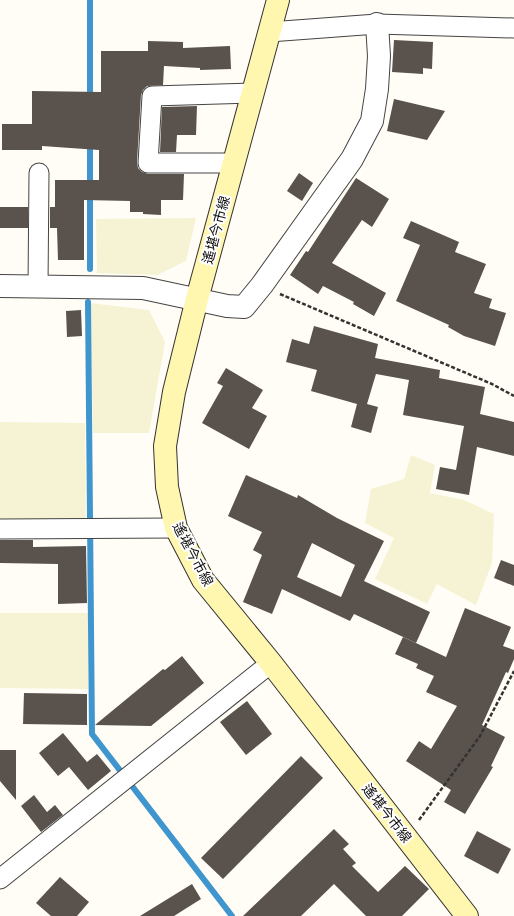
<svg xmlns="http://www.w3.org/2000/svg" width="514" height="916" viewBox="0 0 514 916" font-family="Merriweather,'Noto Sans JP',serif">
<rect width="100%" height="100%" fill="#fffdf5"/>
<g fill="#f6f3d4">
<polygon points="196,218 186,261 157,275 97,273 96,219"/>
<polygon points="90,303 149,310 165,342 149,433 93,433"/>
<polygon points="0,422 85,423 86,532 0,529"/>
<polygon points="411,455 435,465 430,493 464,500 494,514 492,563 476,605 437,584 427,604 375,579 394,538 365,523 371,489 404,479"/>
<polygon points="0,613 88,613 88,689 0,688"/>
</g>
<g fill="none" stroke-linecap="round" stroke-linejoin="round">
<g stroke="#3f96cf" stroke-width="6">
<polyline points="90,0 90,100"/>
<polyline points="90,143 90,269"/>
<polyline points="88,302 92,734 232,916"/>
</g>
</g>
<g fill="#5a524d" fill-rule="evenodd">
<polygon points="394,40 433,42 432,69 423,68 423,74 392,72"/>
<polygon points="148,41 183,42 183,48 230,46 231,69 200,70 200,68 164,66 163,85 147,86 143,90 141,95 137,162 138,168 142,172 148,174 184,174 183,200 161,200 161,215 143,214 143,212 130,212 130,201 84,200 84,260 58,260 57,228 50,228 50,207 55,207 55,180 99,180 99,150 42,146 42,150 2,150 2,124 32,124 32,91 101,92 101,51 148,51"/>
<polygon points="394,99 445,111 427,140 387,131"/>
<polygon points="197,106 196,135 177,135 176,152 160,152 162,107"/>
<polygon points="299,173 313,183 302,201 287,191"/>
<polygon points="356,178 389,199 372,227 362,220 332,263 386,293 374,316 353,304 354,302 323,286 318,294 290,275 306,251 308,252"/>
<rect x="0" y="207" width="28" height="21"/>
<polygon points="411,221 459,242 455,252 486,264 474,293 492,299 489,308 506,313 495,346 464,336 448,327 449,325 396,301 420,245 403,238"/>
<polygon points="81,310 82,336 67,337 66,311"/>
<polygon points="314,326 378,344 375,358 440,370 439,378 485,387 480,414 514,422 514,456 477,447 469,495 436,489 440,467 456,470 464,426 403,415 409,380 376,374 367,404 378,407 371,433 351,427 357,404 311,391 317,370 286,362 292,339 309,344"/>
<polygon points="226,368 263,390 252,408 267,416 249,449 202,423 223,386 217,383"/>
<path d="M246,475l51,23 1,-3 39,23 47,23 -20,40 66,31 -14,31 -62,-29 -4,7 -68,-32 -10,25 -29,-12 19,-47 -9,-5 9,-18 -34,-16zM312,543l43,22 -14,32 -44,-20z"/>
<polygon points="0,540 33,540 33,547 86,546 87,603 58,604 58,564 0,563"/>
<polygon points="501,560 514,565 514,586 494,578"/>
<polygon points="465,608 511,627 503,646 514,650 514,659 508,673 506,672 482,725 505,737 491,766 493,767 465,814 444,802 451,790 406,761 419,741 431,749 457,706 426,692 434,676 416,668 418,664 395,654 403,637 446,657"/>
<polygon points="182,656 204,683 151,726 95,725 163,669 165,670"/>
<polygon points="24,693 87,694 87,725 23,724"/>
<polygon points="247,701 272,734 246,755 220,722"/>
<polygon points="63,733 87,762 97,754 111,771 88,790 69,767 58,776 39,753"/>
<polygon points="0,750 16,750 16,800 0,781"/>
<polygon points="301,756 323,778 223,879 201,858"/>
<polygon points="34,795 47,812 55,805 63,815 41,832 21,806"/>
<polygon points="334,829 349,844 343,849 356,863 352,866 378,892 405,866 429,889 402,916 366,916 334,884 301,916 243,916"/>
<polygon points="477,831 511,849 498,874 464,856"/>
<polygon points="60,877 89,902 77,916 51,916 36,903"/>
<polygon points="192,884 201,899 174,916 140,916"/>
</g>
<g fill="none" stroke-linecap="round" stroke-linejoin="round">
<defs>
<g id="minor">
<polyline points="269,32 377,24 514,28"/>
<polyline points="234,163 148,163 152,96 253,93"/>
<polyline points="38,287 39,173"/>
<polyline points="0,529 176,528"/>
<polyline points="0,879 271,663"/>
</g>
<polyline id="tertiary" points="0,286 143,288 227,306 244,307 262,285 352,159 372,121 377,89 379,56 377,24"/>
<polyline id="secondary" points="278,0 197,299 174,392 165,446 167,487 176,528 203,580 271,663 467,916"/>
</defs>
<use href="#minor" stroke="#444" stroke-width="21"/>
<use href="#tertiary" stroke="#444" stroke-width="24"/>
<use href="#secondary" stroke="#333" stroke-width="24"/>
<g stroke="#333" stroke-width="2.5" stroke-dasharray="4 2" stroke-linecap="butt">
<polyline points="280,294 492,384 514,396"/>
<polyline points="419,820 480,736 514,671"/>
</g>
<use href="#minor" stroke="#fff" stroke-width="19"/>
<use href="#tertiary" stroke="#fff" stroke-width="22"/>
<use href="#secondary" stroke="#fff6b0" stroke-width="22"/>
</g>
<g text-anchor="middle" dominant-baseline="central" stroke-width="4" stroke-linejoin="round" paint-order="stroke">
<g font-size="14" fill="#111" stroke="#fff">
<text transform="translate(216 230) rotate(-75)">遙堪今市線</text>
<text transform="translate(193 554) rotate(62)">遙堪今市線</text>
<text transform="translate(387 813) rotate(52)">遙堪今市線</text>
</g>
</g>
</svg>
